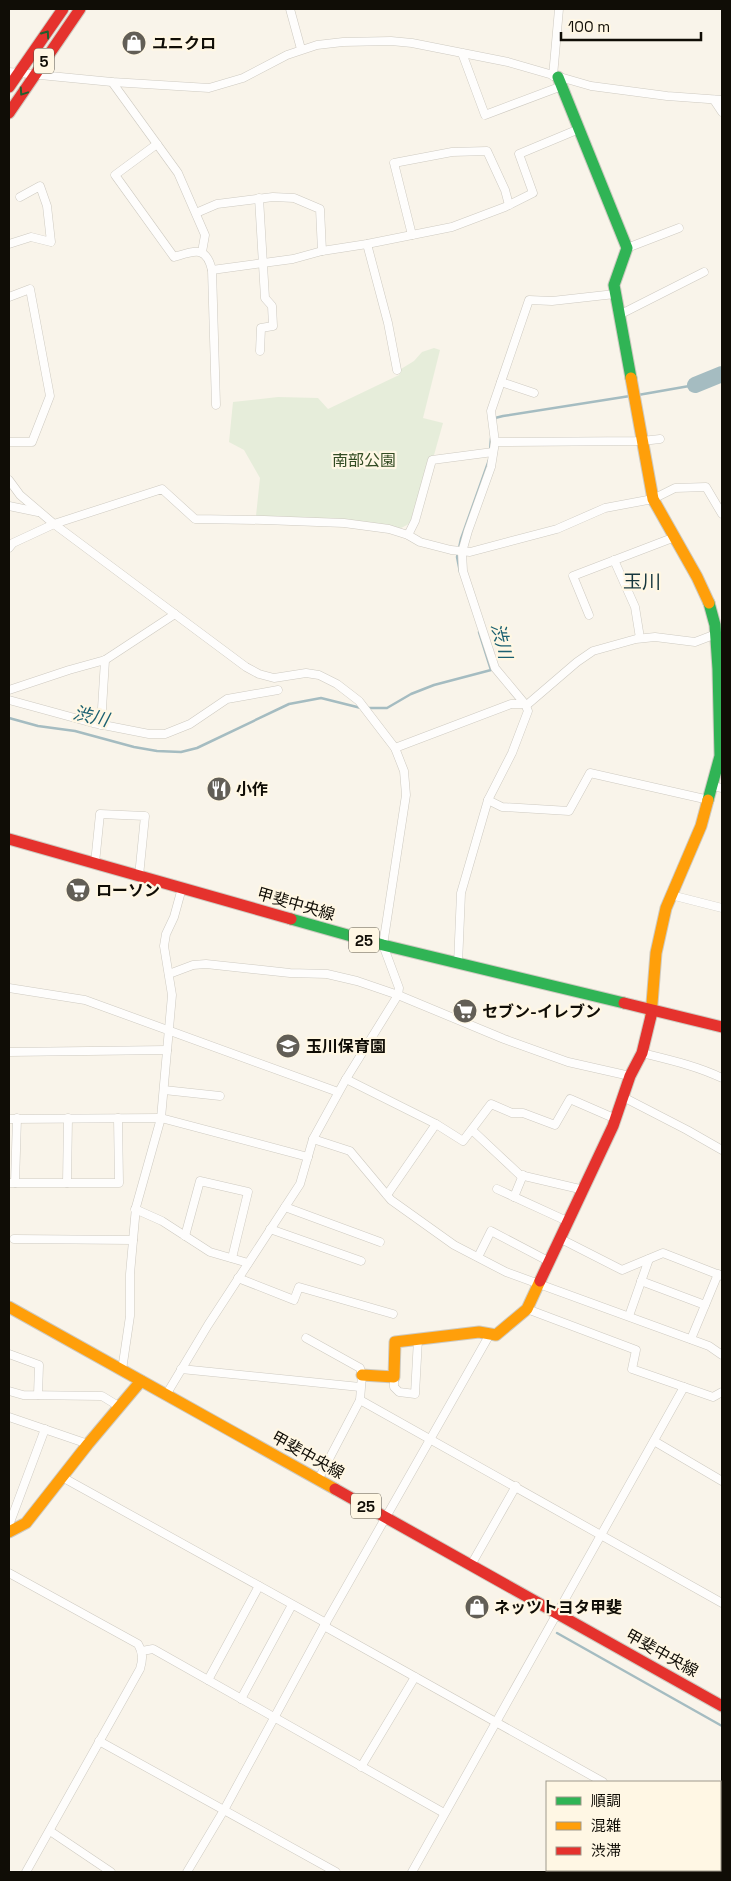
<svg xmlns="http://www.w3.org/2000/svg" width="731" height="1881" viewBox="0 0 731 1881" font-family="'Space Grotesk','Noto Sans JP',sans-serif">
<rect width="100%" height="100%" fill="#f9f4ea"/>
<polygon fill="#e6edda" points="434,348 440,350 423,418 443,423 434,455 428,459 412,520 407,525 399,529 256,516 260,478 244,450 229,442 233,402 278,397 318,398 328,409 399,375 401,369 414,361 422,352"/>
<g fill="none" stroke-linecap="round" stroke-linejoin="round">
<g stroke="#a5bcc1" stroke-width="2.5">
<polyline points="638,395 695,385"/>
<polyline points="495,420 495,418 503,416 630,396"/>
<polyline points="490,450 491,438"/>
<polyline points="460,572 457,557 461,539 489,460"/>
<polyline points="366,708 387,708 411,694 434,685 491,670 479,632"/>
<polyline points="9,718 38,726 75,731 134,747 157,751 181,752 197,748 289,704 321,698 361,708"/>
<polyline points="557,1633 722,1726"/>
</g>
<polyline stroke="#a5bcc1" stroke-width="16" points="695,385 722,374"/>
<defs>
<g id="street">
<polyline points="290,9 301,49"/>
<polyline points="462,53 485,115 562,86"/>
<polyline points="9,72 112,82 209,88 243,78 287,55 317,45 343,42 391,41 412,43 508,62 591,86 667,96 722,100"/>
<polyline points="553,76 559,9"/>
<polyline points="112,82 178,173 205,235 202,252"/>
<polyline points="714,100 722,112"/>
<path d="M157,144l-42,31 59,82c20,-6 32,-12 38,13l4,135"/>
<polyline points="259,198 265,298 272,306 273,326 261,328 260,351"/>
<polyline points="196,213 217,204 273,197 294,198 320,209 322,251"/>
<polyline points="412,235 394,163 452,152 487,151 505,190 509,205"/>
<polyline points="9,244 31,237 51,242 47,206 40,186 20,197"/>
<polyline points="367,244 388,323 397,370"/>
<polyline points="627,248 679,228"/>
<polyline points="212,270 293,259 322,251 367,244 452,227 505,207 533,193 519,154 579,129"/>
<polyline points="9,297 30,289 50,396 32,442 9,442"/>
<polyline points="619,315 704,272"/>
<polyline points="501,382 534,393"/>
<polyline points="495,442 642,441 660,439"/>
<polyline points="9,480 20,495 54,524 246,667 259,674 274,678 306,673 319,675 337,684 359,701 395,748 404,771 406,795 383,945 399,988 398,995 346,1079 313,1139 300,1184 208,1325 166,1395"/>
<polyline points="9,506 38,512"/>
<polyline points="408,535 415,521 432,460 493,452"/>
<polyline points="9,548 13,543 54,524 162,489 195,519 264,520 344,523 389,529 408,535 420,542 451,550 470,552 557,529 605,508 653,499 675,488 706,487 722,514"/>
<polyline points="614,560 635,607 640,638"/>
<polyline points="589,615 573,576 675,537"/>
<polyline points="9,690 69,670 105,660 175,614"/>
<polyline points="9,700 93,723 149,734 165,734 190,724 227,699 278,690"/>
<polyline points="101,725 105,660"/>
<polyline points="395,748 511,704 528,704 577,662 593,651 636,639 655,637 695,642 716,634"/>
<polyline points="712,786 722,788"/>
<polyline points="488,800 502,807 569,811 590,773 709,800"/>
<polyline points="95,863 100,814 145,816 139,876"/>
<polyline points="671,895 722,908"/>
<polyline points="458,964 461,893 488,800 512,753 528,711 525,704 495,668 463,571 462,552 468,531 491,467 495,442 491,411 529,300 552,301 615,294"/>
<polyline points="169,974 193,965 206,964 290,973 327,974 357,981 398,995 504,1039 568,1062 630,1076"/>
<polyline points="9,988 85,1000 338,1092"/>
<polyline points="9,1052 167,1050"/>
<path d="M642,1053c28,7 55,13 80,25"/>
<polyline points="346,1079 436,1124 463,1141 491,1104 512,1113 523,1113 555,1125 570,1099 616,1119"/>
<polyline points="164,1090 220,1096"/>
<polyline points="623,1097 687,1130 722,1150"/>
<polyline points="9,1119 161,1118 308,1157"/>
<polyline points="472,1130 520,1175 584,1190"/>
<polyline points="313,1139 350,1151 391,1200 454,1245 506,1272 709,1346 722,1355"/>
<polyline points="9,1183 119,1183 118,1118"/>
<polyline points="15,1183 17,1118"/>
<polyline points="67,1183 68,1118"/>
<polyline points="497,1189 569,1222"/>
<polyline points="387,1195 436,1124"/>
<polyline points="514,1197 523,1175"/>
<polyline points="285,1207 380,1242"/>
<polyline points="135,1209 162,1221 210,1252 248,1263"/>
<polyline points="270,1229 361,1261"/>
<polyline points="185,1236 200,1181 248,1192 232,1258"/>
<polyline points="14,1239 133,1240"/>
<polyline points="561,1239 622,1270 663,1253 722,1276"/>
<polyline points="478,1257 491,1231 550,1262"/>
<polyline points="238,1278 294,1300 299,1287 393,1314"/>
<polyline points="641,1281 705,1305"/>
<polyline points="527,1309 636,1350 632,1369 713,1397 722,1392"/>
<polyline points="629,1316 649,1259"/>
<polyline points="306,1338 360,1368 362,1375 360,1400 318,1480"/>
<polyline points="691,1339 718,1274"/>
<polyline points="9,1354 39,1365 38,1395"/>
<polyline points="181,1369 360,1387"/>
<polyline points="122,1370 130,1316 130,1274 136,1207 161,1118 172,995 164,946 166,934 174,917 182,888"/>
<polyline points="394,1377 394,1387 399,1392 415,1394 418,1339"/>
<polyline points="9,1391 23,1395 102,1396 120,1407"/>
<polyline points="360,1400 722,1603"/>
<polyline points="9,1417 88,1444"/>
<polyline points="654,1441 722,1481"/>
<polyline points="62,1477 326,1623"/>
<polyline points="9,1525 45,1429"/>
<polyline points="471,1565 516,1486"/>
<path d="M9,1573l129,71c5,9 5,15 2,25l-114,203"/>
<polyline points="324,1626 603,1782"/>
<polyline points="142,1651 153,1649 444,1813"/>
<polyline points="208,1680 259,1586"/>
<polyline points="241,1699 292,1605"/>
<polyline points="99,1741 336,1872"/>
<polyline points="361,1767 415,1677"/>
<polyline points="50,1831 111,1872"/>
<polyline points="187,1872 224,1810 324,1626 490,1334"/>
<polyline points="412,1872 684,1387"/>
</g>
<g id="fast">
<polyline points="558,77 627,248 614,285 631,378"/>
<polyline points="708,800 720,756 718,669 715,625 709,603"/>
<polyline points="291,919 383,945 624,1003"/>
<polyline points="720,1810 722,1805"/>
</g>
<g id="slow">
<polyline points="631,378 653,499 697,577 709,603"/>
<polyline points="651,1016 656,953 666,908 701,826 708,800"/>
<polyline points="9,1307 335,1489"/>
<polyline points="362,1375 394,1377 395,1342 479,1332 496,1335 527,1309 540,1281"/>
<polyline points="9,1532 26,1523 88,1444 141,1381"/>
</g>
<g id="jam">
<polyline points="9,87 63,9"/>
<polyline points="9,113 80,9"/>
<polyline points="9,839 291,919"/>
<polyline points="624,1003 722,1027"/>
<polyline points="540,1281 613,1126 630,1076 642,1053 651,1016"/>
<polyline points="335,1489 722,1706"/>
<polyline points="684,1872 685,1870"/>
</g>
</defs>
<use href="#street" stroke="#cecac1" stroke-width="9"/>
<use href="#fast" stroke="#cecac1" stroke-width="13"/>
<use href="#slow" stroke="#cecac1" stroke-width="13"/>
<use href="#jam" stroke="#cecac1" stroke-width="13"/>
<use href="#street" stroke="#fefdfc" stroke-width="8"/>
<use href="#fast" stroke="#30b455" stroke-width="11"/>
<use href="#slow" stroke="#ff9f0a" stroke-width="11"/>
<use href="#jam" stroke="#e5322d" stroke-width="11"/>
</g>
<defs><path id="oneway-chevron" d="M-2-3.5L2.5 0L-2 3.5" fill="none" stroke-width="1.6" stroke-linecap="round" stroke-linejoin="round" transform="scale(1.25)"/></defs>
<g stroke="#20602e">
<use href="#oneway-chevron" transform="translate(46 34) rotate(-55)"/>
<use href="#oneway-chevron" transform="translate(23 92) rotate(124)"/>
</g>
<defs>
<symbol id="shop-disc" viewBox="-11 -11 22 22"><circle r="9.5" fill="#625e56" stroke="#fff7e4"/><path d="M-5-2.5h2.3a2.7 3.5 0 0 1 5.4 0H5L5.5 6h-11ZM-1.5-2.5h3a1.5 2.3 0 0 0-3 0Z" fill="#fff"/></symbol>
<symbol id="restaurant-disc" viewBox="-11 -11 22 22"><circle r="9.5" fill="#625e56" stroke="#fff7e4"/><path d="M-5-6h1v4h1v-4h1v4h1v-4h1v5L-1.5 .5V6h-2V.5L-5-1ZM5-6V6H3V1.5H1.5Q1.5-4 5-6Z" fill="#fff"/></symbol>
<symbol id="supermarket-disc" viewBox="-11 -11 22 22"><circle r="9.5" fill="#625e56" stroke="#fff7e4"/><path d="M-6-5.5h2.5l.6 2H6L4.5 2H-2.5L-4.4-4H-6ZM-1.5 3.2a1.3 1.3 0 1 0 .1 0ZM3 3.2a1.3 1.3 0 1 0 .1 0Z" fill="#fff"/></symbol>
<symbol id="school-disc" viewBox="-11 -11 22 22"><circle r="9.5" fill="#625e56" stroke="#fff7e4"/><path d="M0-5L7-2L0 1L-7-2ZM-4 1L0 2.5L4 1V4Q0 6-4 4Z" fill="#fff"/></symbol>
</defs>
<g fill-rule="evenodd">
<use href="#shop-disc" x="120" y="29" width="28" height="28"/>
<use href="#restaurant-disc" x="205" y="775" width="28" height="28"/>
<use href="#supermarket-disc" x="64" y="876" width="28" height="28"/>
<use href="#supermarket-disc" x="451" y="997" width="28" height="28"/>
<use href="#school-disc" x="274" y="1032" width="28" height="28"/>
<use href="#shop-disc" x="463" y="1593" width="28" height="28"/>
</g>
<g text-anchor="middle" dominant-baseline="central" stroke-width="4.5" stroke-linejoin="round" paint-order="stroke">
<g fill="#fff7e4" stroke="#585349" stroke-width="1">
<rect x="34" y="48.5" width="20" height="25" rx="4"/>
<rect x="349" y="927.5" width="30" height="25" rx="4"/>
<rect x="351" y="1493.5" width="30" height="25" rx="4"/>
</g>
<g font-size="15" font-weight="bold" fill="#100d06">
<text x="44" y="61">5</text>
<text x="364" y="940">25</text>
<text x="366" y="1506">25</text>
</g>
<g font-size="16" font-weight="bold" fill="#100d06" stroke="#fff7e4" text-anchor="start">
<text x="152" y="43">ユニクロ</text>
<text x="236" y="789">小作</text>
<text x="96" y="890">ローソン</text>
<text x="482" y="1011">セブン-イレブン</text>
<text x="306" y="1046">玉川保育園</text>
<text x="494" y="1607">ネッツトヨタ甲斐</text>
</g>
<g font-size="16" fill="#334c23" stroke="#fff7e4">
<text x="364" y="460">南部公園</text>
</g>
<g font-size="16" fill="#100d06" stroke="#fff7e4">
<text transform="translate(296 904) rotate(16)">甲斐中央線</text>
<text transform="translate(308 1455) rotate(29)">甲斐中央線</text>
<text transform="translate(662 1653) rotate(29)">甲斐中央線</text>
</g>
<g font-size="18" font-style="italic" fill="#1b6071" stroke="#fff7e4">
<text transform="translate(502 641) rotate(76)">渋川</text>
<text transform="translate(91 716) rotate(13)">渋川</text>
</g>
<g font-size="19" fill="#16363d" stroke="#fff7e4">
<text x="642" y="581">玉川</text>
</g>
</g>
<rect width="731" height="1881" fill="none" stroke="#100d06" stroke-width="20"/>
<rect x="546" y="1781" width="175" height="90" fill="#fff7e4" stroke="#9f998b"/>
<rect x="556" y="1797" width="25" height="8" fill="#30b455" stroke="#9f998b"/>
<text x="591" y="1806" font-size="15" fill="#100d06">順調</text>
<rect x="556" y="1822" width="25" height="8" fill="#ff9f0a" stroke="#9f998b"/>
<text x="591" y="1831" font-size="15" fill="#100d06">混雑</text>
<rect x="556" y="1847" width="25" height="8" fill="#e5322d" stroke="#9f998b"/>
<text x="591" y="1856" font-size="15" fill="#100d06">渋滞</text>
<path d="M561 32v8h140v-8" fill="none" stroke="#100d06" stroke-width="2.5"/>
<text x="568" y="32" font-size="15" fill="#100d06" stroke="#fff7e4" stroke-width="4" paint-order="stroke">100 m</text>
</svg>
